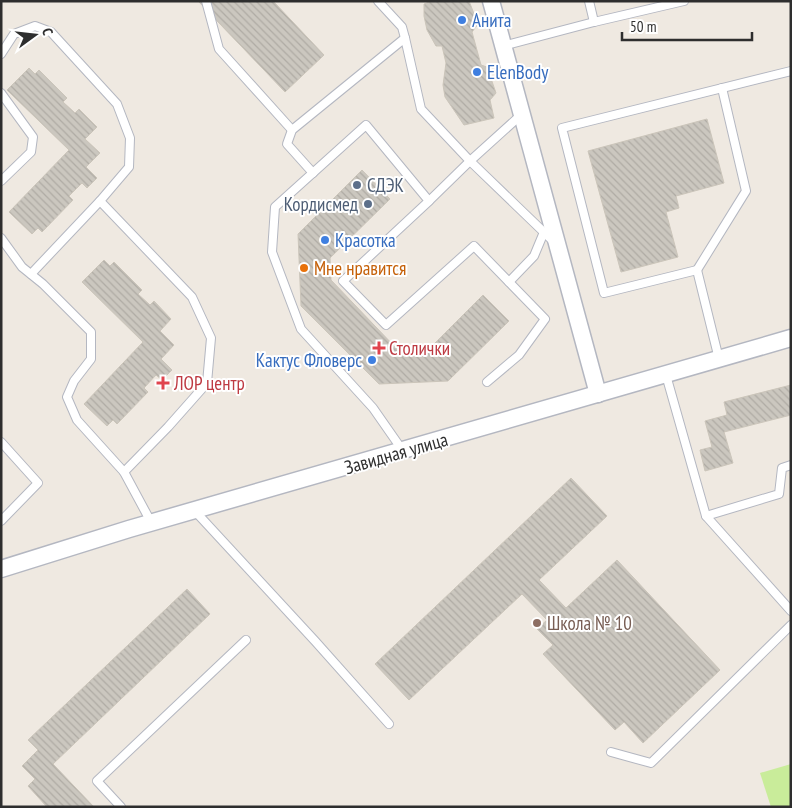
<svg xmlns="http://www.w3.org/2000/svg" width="792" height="808" viewBox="0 0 792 808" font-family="'PT Sans Narrow',sans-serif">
<defs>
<pattern id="building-back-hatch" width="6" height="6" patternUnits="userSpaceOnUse" patternTransform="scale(1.25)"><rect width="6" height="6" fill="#cbc7bf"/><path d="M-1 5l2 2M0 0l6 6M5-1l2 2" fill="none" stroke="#afaba4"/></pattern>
</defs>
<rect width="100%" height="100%" fill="#efe9e1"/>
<polygon fill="#c9ec9a" points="791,764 791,806 771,807 760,773"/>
<g fill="url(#building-back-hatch)" stroke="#cbc5ba">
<polygon points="198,1 273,1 324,55 285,92"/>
<polygon points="432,1 469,1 478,24 472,32 481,65 487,67 496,93 490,100 494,118 464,125 445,97 443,85 446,63 442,46 436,46 427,30 424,16 424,4"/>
<polygon points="29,68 35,74 39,70 67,98 63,102 75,113 79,109 97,127 85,139 100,153 86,167 97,178 87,188 82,183 69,196 73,200 42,232 38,228 32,234 9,212 69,150 7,90"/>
<polygon points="707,119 724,183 676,196 679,208 666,212 678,257 621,272 588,151"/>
<polygon points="362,170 390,199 330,258 331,280 396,348 429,349 483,295 509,321 448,381 379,384 301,306 298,234"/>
<polygon points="104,260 110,266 114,262 142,290 138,294 150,305 154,301 171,319 160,331 174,345 161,359 172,370 162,380 156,375 144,388 148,392 117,424 113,420 107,426 84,404 143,342 82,282"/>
<polygon points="791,385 791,415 724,432 733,463 705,471 700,450 712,447 705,421 727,415 724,402"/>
<polygon points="571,478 607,516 539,580 566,608 617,560 720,670 643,743 624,722 615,730 543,654 553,645 537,629 547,620 522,594 409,700 375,664"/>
<polygon points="187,589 210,614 53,764 94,807 47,807 28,786 35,779 22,766 38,750 28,740"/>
</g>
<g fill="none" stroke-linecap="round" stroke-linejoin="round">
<defs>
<g id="service">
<polyline points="206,1 219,49 292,130"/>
<polyline points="378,1 402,27 405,38"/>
<polyline points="589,1 594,22"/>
<polyline points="503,46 594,22 684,1"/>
<polyline points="1,54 14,34 35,26 51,32 117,104 130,138 129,167 100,201 192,297 211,338 207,383 168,427 124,472 151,522"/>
<polyline points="1,93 33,137 31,152 1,181"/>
<polyline points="522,114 470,161 552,240"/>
<polyline points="313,173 287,144 292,130 405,38 421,109 470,161 429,201"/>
<polyline points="1,238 22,267 43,284 91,332 91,359 74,381 67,397 77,420 124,472"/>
<polyline points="697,270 746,191 722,88"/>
<polyline points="31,274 100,201"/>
<polyline points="509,282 534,256 544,232"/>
<polyline points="719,359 697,270 604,293 562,128 791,71"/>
<polyline points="666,375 706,516 791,611"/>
<polyline points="1,442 38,483 1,521"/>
<polyline points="403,451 373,408 301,329 272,252 275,207 366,125 429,201 343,281 386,325 474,246 545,319 519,355 487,382"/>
<polyline points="194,510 315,641 389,724"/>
<polyline points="706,516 779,494 782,468 791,465"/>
<polyline points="611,752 651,763 791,625"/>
<polyline points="121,807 97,781 246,640"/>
</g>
<g id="minor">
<polyline points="491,1 598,394"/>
<polyline points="1,569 129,529 791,338"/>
</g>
</defs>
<use href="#service" stroke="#b4b7c1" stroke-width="10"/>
<use href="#minor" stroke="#b4b7c1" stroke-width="19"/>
<use href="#service" stroke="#fff" stroke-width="8"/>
<use href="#minor" stroke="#fff" stroke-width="16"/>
</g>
<g fill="#3f7fe0" stroke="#fff" stroke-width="2">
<circle cx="462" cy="20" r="5"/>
<circle cx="477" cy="72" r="5"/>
<circle cx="325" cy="240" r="5"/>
<circle cx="372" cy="360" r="5"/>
</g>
<g fill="#5c6f8a" stroke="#fff" stroke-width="2">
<circle cx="357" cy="185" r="5"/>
<circle cx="368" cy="204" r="5"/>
</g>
<circle fill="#e8710a" stroke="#fff" stroke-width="2" cx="304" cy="268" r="5"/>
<g fill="#e0444e" stroke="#fff" stroke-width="2">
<path d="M376.5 340.5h5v5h5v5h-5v5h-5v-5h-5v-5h5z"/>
<path d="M160.5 375.5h5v5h5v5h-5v5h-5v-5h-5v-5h5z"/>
</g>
<circle fill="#8d6e63" stroke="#fff" stroke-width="2" cx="537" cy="623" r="5"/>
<g text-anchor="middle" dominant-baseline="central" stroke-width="4" stroke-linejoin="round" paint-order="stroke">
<g font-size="19" fill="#366cbe" stroke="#fff" text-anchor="start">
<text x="472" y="20">Анита</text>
<text x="487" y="72">ElenBody</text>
<text x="335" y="240">Красотка</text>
<text x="362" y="360" text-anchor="end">Кактус Фловерс</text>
</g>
<g font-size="19" fill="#4e5e75" stroke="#fff" text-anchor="start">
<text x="367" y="185">СДЭК</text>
<text x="358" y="204" text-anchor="end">Кордисмед</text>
</g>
<g font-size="19" fill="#c56008" stroke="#fff" text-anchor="start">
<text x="314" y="268">Мне нравится</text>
</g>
<g font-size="19" fill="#be3a42" stroke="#fff" text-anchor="start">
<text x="389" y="348">Столички</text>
<text x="174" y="383">ЛОР центр</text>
</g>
<g font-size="19" fill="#2e2e2e" stroke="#fff">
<text transform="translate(396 453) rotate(-16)">Завидная улица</text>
</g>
<g font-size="19" fill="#785e54" stroke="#fff" text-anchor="start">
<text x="547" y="623">Школа № 10</text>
</g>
</g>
<rect width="792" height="808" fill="none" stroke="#2e2e2e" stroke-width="5"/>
<g transform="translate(35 35) rotate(75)" stroke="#ffffff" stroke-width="4" paint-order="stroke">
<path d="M0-4L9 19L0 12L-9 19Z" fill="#2e2e2e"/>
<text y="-8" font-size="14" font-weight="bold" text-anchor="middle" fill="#2e2e2e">С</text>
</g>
<path d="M622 32v8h130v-8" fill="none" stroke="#2e2e2e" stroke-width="2.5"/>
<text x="630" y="32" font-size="15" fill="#2e2e2e" stroke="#ffffff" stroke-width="4" paint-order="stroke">50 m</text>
</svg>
